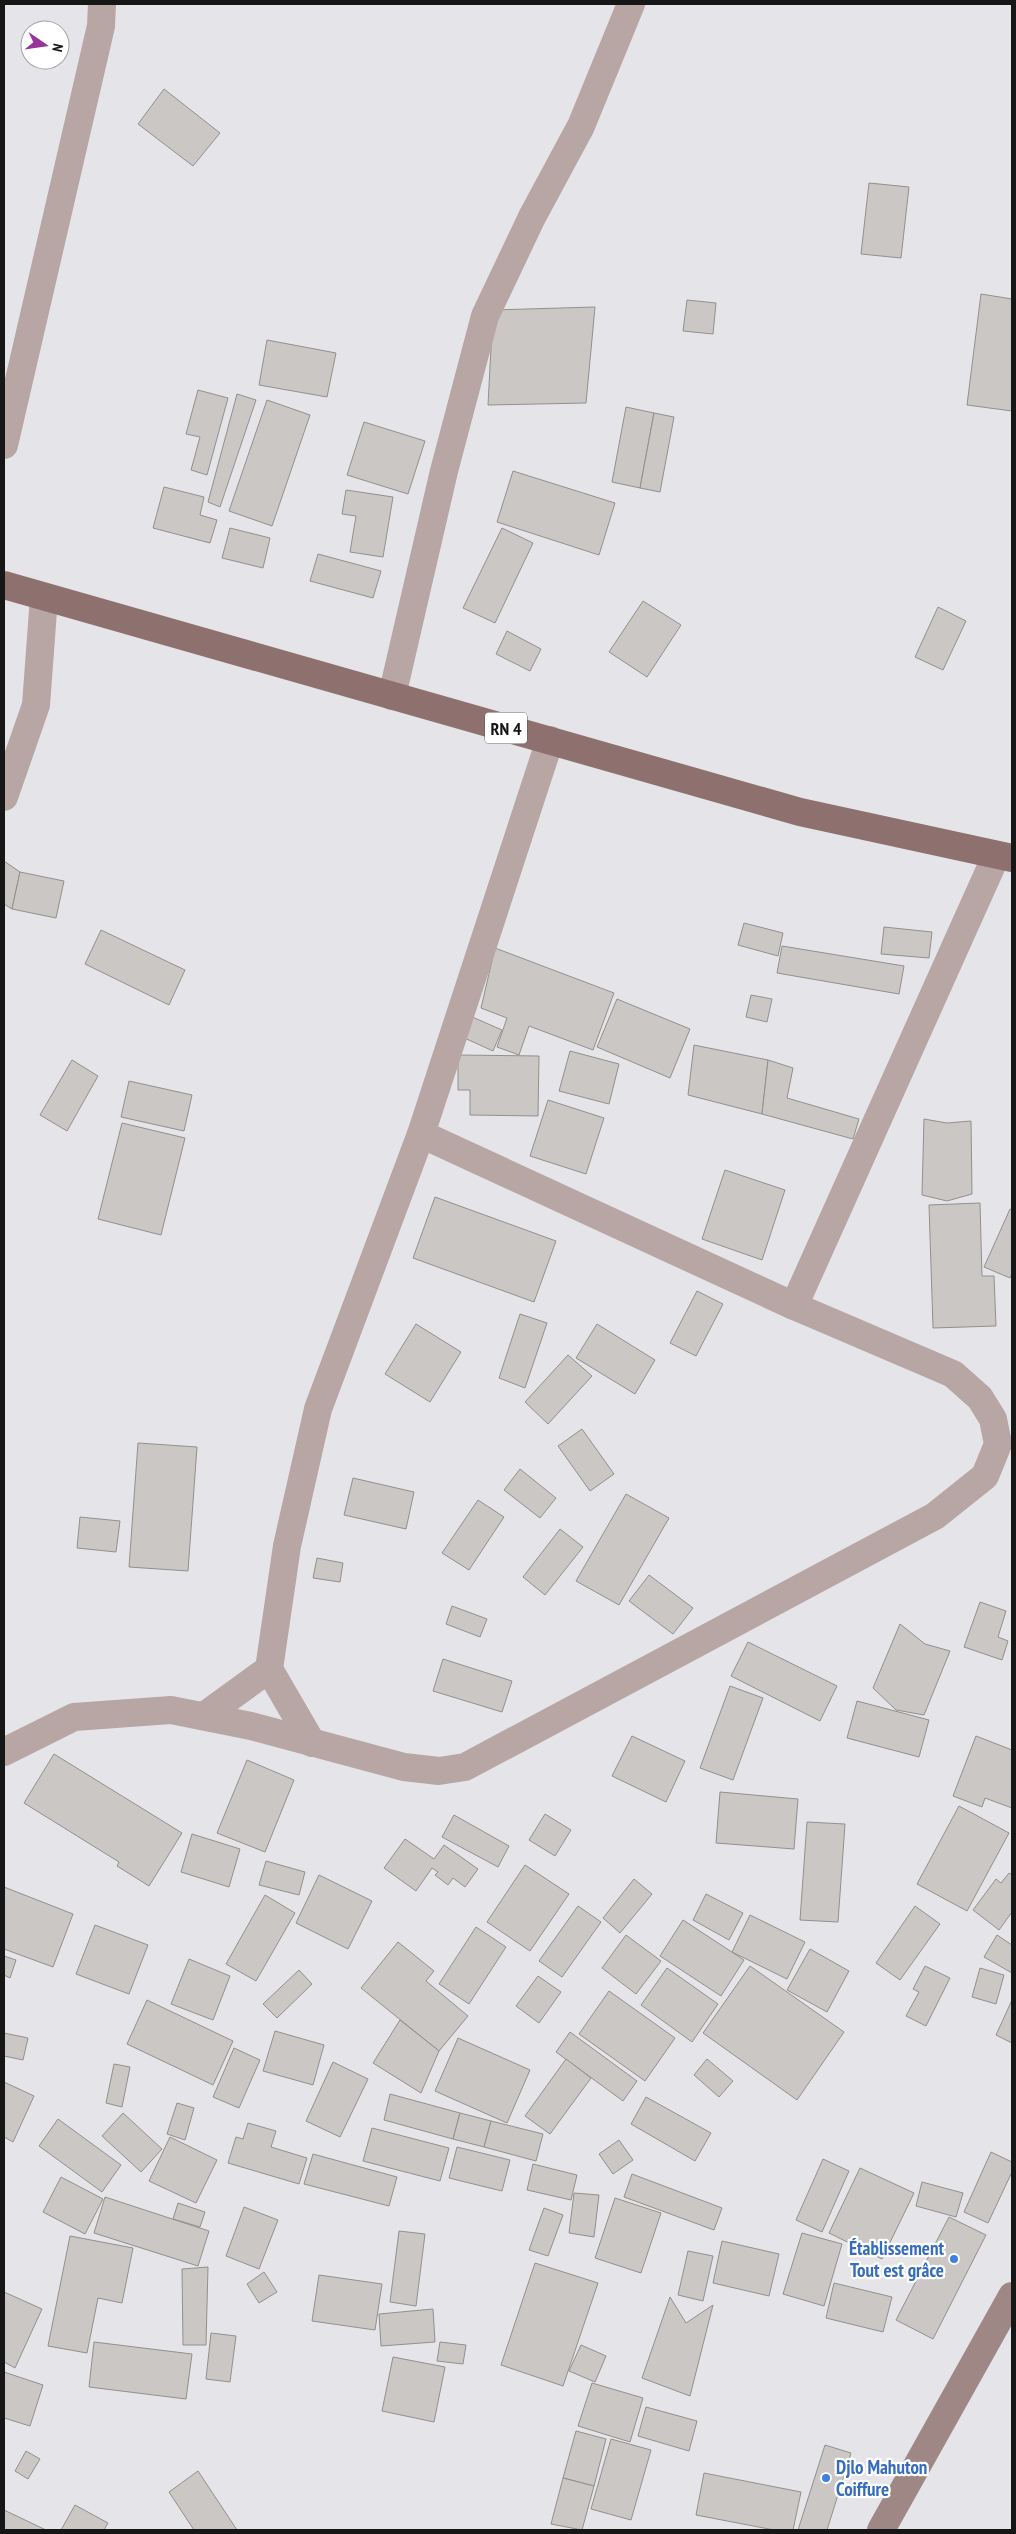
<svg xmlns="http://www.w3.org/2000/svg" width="1016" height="2534" viewBox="0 0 1016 2534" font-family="'PT Sans Narrow',sans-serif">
<rect width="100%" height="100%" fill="#e5e5e9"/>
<g fill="#cac7c5" stroke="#92908d">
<polygon points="164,89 220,133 193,166 138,124"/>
<polygon points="869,183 909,187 901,258 861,254"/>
<polygon points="981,294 1012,299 1012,411 967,405"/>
<polygon points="687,300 716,303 713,334 683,331"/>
<polygon points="595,307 586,403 488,405 493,310"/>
<polygon points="267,340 336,353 327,397 259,385"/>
<polygon points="198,390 228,398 207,475 191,470 200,437 186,434"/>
<polygon points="237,394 256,400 220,507 208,502"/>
<polygon points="267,400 310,415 272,526 229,511"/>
<polygon points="626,407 654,413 640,488 612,482"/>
<polygon points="654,413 674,417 660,492 640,488"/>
<polygon points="364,422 425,441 408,494 347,475"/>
<polygon points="513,471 615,503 599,555 497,522"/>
<polygon points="164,487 204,497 200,515 217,520 210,543 153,528"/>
<polygon points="346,490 393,497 383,557 350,552 356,516 342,514"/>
<polygon points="230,528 270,538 263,568 222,558"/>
<polygon points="502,528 533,543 495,623 463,608"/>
<polygon points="318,554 381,571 373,598 310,581"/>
<polygon points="643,601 681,625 647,677 609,652"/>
<polygon points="938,607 966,621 943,670 915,657"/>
<polygon points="507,631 541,649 530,671 496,654"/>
<polygon points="4,861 20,872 12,909 4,904"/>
<polygon points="20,872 64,881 56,918 12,909"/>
<polygon points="744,923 783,933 778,956 738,945"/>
<polygon points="884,927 932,932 929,958 881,954"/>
<polygon points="101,930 185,970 169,1005 85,964"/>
<polygon points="782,946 904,966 899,994 777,973"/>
<polygon points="495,948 614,993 593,1050 529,1026 519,1055 497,1047 507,1018 481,1008"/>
<polygon points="751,995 772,999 767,1022 746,1017"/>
<polygon points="617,999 690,1029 670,1078 597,1047"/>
<polygon points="470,1016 502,1030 493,1051 460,1036"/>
<polygon points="694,1045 768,1060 762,1114 688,1095"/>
<polygon points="570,1051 619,1064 609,1104 559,1091"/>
<polygon points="458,1055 539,1056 538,1116 470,1115 470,1090 458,1090"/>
<polygon points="72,1060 98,1076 67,1131 40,1115"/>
<polygon points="768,1060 793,1068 787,1098 859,1119 853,1139 762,1114"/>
<polygon points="129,1081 192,1095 184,1131 121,1117"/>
<polygon points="548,1100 604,1118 586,1174 530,1156"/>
<polygon points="924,1119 947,1123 971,1121 972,1194 947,1201 922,1195"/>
<polygon points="122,1123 185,1138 161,1235 98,1219"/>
<polygon points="725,1170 785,1190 762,1260 702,1239"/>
<polygon points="435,1197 556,1241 534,1302 413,1258"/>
<polygon points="980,1203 982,1276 994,1276 996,1326 933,1328 929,1205"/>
<polygon points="1010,1209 1012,1210 1012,1273 1010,1278 984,1267"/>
<polygon points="697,1291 723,1304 696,1356 670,1343"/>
<polygon points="520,1314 547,1323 525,1388 499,1378"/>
<polygon points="416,1324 461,1352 430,1402 385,1374"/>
<polygon points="597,1324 655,1360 635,1394 576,1358"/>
<polygon points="568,1355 592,1376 548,1424 525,1402"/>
<polygon points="582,1429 614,1474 590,1491 558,1446"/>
<polygon points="138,1443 197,1447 188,1571 129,1567"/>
<polygon points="520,1469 556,1498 540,1518 504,1490"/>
<polygon points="353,1478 414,1492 406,1529 344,1515"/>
<polygon points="626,1494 669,1518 619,1605 576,1581"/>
<polygon points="478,1500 504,1517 469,1570 442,1553"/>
<polygon points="80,1517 120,1521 116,1552 77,1548"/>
<polygon points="560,1529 583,1547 545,1595 523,1577"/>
<polygon points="317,1558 343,1563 340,1582 313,1578"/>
<polygon points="649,1575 693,1608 673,1634 629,1601"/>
<polygon points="980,1602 1006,1611 998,1637 1008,1641 1002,1660 964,1647"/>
<polygon points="452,1606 487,1619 480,1637 446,1624"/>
<polygon points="900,1624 925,1644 950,1651 924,1715 896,1710 873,1688"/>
<polygon points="748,1642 837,1686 820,1721 731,1676"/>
<polygon points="443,1659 512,1681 502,1712 433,1691"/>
<polygon points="730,1686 763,1698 733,1780 700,1768"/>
<polygon points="857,1701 929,1720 919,1757 847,1738"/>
<polygon points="632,1736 685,1761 666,1802 612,1776"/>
<polygon points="976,1736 1012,1750 1012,1808 985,1798 982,1807 953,1796"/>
<polygon points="54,1754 182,1833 149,1886 117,1866 119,1862 24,1803"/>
<polygon points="247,1760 294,1780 265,1852 217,1833"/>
<polygon points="720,1792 798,1799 794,1849 716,1843"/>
<polygon points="959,1806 1009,1833 967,1911 917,1884"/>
<polygon points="545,1814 571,1830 555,1856 529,1840"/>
<polygon points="454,1815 509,1846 498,1867 442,1837"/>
<polygon points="807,1822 845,1824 838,1922 800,1920"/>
<polygon points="192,1834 240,1849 229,1887 181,1872"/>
<polygon points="405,1839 434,1859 444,1845 478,1869 465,1887 453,1878 448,1885 435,1875 438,1872 432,1868 416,1891 384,1868"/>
<polygon points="266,1861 305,1872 299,1895 259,1885"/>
<polygon points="525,1865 569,1894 530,1951 487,1922"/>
<polygon points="1009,1873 1012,1875 1012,1912 999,1930 973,1910 996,1879 1001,1883"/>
<polygon points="319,1875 372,1901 348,1949 296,1923"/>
<polygon points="634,1879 652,1894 620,1933 603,1918"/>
<polygon points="4,1887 73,1914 53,1967 4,1949"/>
<polygon points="706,1894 743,1913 729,1940 693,1920"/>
<polygon points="265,1895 295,1913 256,1981 226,1964"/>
<polygon points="578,1906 601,1922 562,1977 539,1961"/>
<polygon points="915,1906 940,1924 900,1980 876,1963"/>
<polygon points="750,1915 805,1942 787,1979 732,1952"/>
<polygon points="683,1920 744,1960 721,1996 660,1956"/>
<polygon points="95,1925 148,1945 129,1994 76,1974"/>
<polygon points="476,1927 506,1947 469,2004 439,1984"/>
<polygon points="626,1935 661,1961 636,1994 602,1968"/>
<polygon points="997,1935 1012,1945 1012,1973 984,1957"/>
<polygon points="398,1942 434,1971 426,1981 468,2016 439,2051 361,1988"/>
<polygon points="810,1949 849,1971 827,2012 787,1990"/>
<polygon points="4,1956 16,1960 10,1978 4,1975"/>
<polygon points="189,1959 230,1976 213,2020 171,2004"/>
<polygon points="750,1966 844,2032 797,2100 703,2033"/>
<polygon points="925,1966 950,1978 926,2026 906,2016 919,1992 913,1989"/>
<polygon points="667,1968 718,2004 692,2042 641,2005"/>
<polygon points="980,1968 1004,1975 996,2004 972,1997"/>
<polygon points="299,1970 312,1984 277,2018 263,2004"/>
<polygon points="538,1976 561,1992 539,2023 516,2006"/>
<polygon points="609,1991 675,2038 645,2081 579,2034"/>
<polygon points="147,2000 233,2041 213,2085 127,2044"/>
<polygon points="1012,2000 1012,2043 996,2035"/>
<polygon points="400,2020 439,2051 421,2093 373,2063"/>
<polygon points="275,2031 324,2045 313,2085 263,2071"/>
<polygon points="570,2032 637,2081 623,2101 556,2052"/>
<polygon points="4,2033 28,2038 23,2060 4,2056"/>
<polygon points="458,2038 530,2070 507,2123 435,2091"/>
<polygon points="234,2048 260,2060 239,2108 213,2097"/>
<polygon points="566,2059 591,2078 550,2134 525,2116"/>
<polygon points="707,2059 733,2081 719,2097 694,2075"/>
<polygon points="333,2062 368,2079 340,2137 306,2121"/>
<polygon points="114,2064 130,2067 122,2107 106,2103"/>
<polygon points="4,2082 34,2096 13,2142 4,2137"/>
<polygon points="390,2094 460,2113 453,2139 384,2120"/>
<polygon points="646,2097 711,2133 695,2161 631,2124"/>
<polygon points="177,2103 194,2108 185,2140 167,2134"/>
<polygon points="123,2113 162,2149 141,2172 102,2136"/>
<polygon points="460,2113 491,2121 484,2147 453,2139"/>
<polygon points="58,2119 121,2165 102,2192 39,2146"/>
<polygon points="491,2121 543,2134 536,2161 484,2147"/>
<polygon points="248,2123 276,2131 271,2147 307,2158 299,2184 228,2163 236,2137 243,2139"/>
<polygon points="372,2128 449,2148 440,2181 363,2161"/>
<polygon points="170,2137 217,2160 196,2203 149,2181"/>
<polygon points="619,2140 633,2160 613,2174 599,2154"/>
<polygon points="457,2147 510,2160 502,2191 449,2178"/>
<polygon points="991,2152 1012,2162 1012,2172 988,2223 964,2212"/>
<polygon points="313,2154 397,2177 389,2206 304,2184"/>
<polygon points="823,2159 849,2171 822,2232 796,2220"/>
<polygon points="533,2164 577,2175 571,2200 527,2190"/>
<polygon points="860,2168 914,2193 882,2259 829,2233"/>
<polygon points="632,2174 722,2208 714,2230 624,2197"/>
<polygon points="61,2177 103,2199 85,2234 43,2212"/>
<polygon points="922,2182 963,2193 956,2217 916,2206"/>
<polygon points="574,2193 599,2195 594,2237 569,2233"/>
<polygon points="105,2197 209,2231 198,2266 94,2233"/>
<polygon points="615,2198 661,2213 641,2273 595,2258"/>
<polygon points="178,2203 205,2212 200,2227 173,2219"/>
<polygon points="244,2207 278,2220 259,2269 226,2256"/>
<polygon points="544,2208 563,2215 548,2256 529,2250"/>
<polygon points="949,2217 986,2235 933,2339 896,2320"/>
<polygon points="399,2231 425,2234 416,2306 390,2302"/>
<polygon points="802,2233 842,2244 824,2306 783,2294"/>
<polygon points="70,2236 133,2248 122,2303 98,2298 87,2353 48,2346"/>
<polygon points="722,2241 779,2254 769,2296 713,2283"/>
<polygon points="688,2251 713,2256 703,2301 678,2295"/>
<polygon points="535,2263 598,2283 563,2386 501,2365"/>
<polygon points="208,2267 206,2345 183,2345 182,2269"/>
<polygon points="264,2272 277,2292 259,2303 247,2284"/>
<polygon points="319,2275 382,2284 375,2330 312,2321"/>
<polygon points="834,2283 892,2297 883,2332 826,2318"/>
<polygon points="4,2292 42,2309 15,2368 4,2362"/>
<polygon points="670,2297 686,2323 713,2305 690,2396 642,2378"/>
<polygon points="433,2309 435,2342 381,2346 379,2314"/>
<polygon points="211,2333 236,2336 230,2382 206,2379"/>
<polygon points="94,2342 192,2354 186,2399 89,2387"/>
<polygon points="440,2342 466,2345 463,2364 437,2361"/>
<polygon points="581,2345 606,2356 595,2382 569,2371"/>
<polygon points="393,2357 445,2367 434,2422 382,2411"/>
<polygon points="4,2372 43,2385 30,2426 4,2418"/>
<polygon points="592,2383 643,2398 630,2442 578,2426"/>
<polygon points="646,2407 697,2421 689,2451 638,2436"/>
<polygon points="576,2431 606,2439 594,2486 563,2478"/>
<polygon points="611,2439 651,2450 631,2520 591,2509"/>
<polygon points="825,2445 851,2453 827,2530 798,2530"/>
<polygon points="26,2451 40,2459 28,2479 15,2471"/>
<polygon points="198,2471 237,2530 194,2530 169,2492"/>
<polygon points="704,2473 801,2492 793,2530 774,2530 696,2515"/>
<polygon points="563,2478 594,2486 582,2530 551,2524"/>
<polygon points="75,2505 108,2523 104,2530 61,2530"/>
<polygon points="4,2510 46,2530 4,2530"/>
</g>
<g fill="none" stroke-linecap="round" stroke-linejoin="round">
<g stroke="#b7a6a4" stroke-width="28">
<polyline points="4,445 101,26 102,4"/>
<polyline points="392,696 444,471 485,316 532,217 581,126 631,4"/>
<polyline points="4,797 36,705 44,597"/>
<polyline points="794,1306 996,856"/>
<polyline points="269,1669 312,1743"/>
<polyline points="204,1716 269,1669 287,1546 318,1409 421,1134 550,740"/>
<polyline points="4,1752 74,1717 171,1710 251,1726 404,1767 439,1771 465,1767 935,1516 985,1476 998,1444 993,1419 980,1398 953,1374 794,1306 421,1134"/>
</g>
<polyline stroke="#9f8785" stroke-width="28" points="881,2530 1012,2296"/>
<polyline stroke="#8e716e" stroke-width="28" points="4,585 800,812 1012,858"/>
</g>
<g fill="#3f7fe0" stroke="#fff" stroke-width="2">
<circle cx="954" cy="2259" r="5"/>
<circle cx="826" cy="2478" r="5"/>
</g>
<g text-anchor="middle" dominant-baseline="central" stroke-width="4.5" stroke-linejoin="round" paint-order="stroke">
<rect fill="#fff" stroke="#5c5c5d" stroke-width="1" x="485" y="712.5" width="42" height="31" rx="4"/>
<g font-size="18" font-weight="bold" fill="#161617">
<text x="506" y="728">RN 4</text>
</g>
<g font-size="19" font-weight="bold" fill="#366cbe" stroke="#fff" text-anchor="end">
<text x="944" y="2248">Établissement<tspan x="944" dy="22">Tout est grâce</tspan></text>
<text x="836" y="2467" text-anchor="start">Djlo Mahuton<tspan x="836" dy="22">Coiffure</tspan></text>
</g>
</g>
<rect width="1016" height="2534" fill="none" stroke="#161617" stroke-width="10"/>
<g transform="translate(45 45) rotate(103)"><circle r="24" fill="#ffffff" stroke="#a2a2a2"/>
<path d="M0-4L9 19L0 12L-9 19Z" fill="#973399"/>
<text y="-8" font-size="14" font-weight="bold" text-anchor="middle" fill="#161617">N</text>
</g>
</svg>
